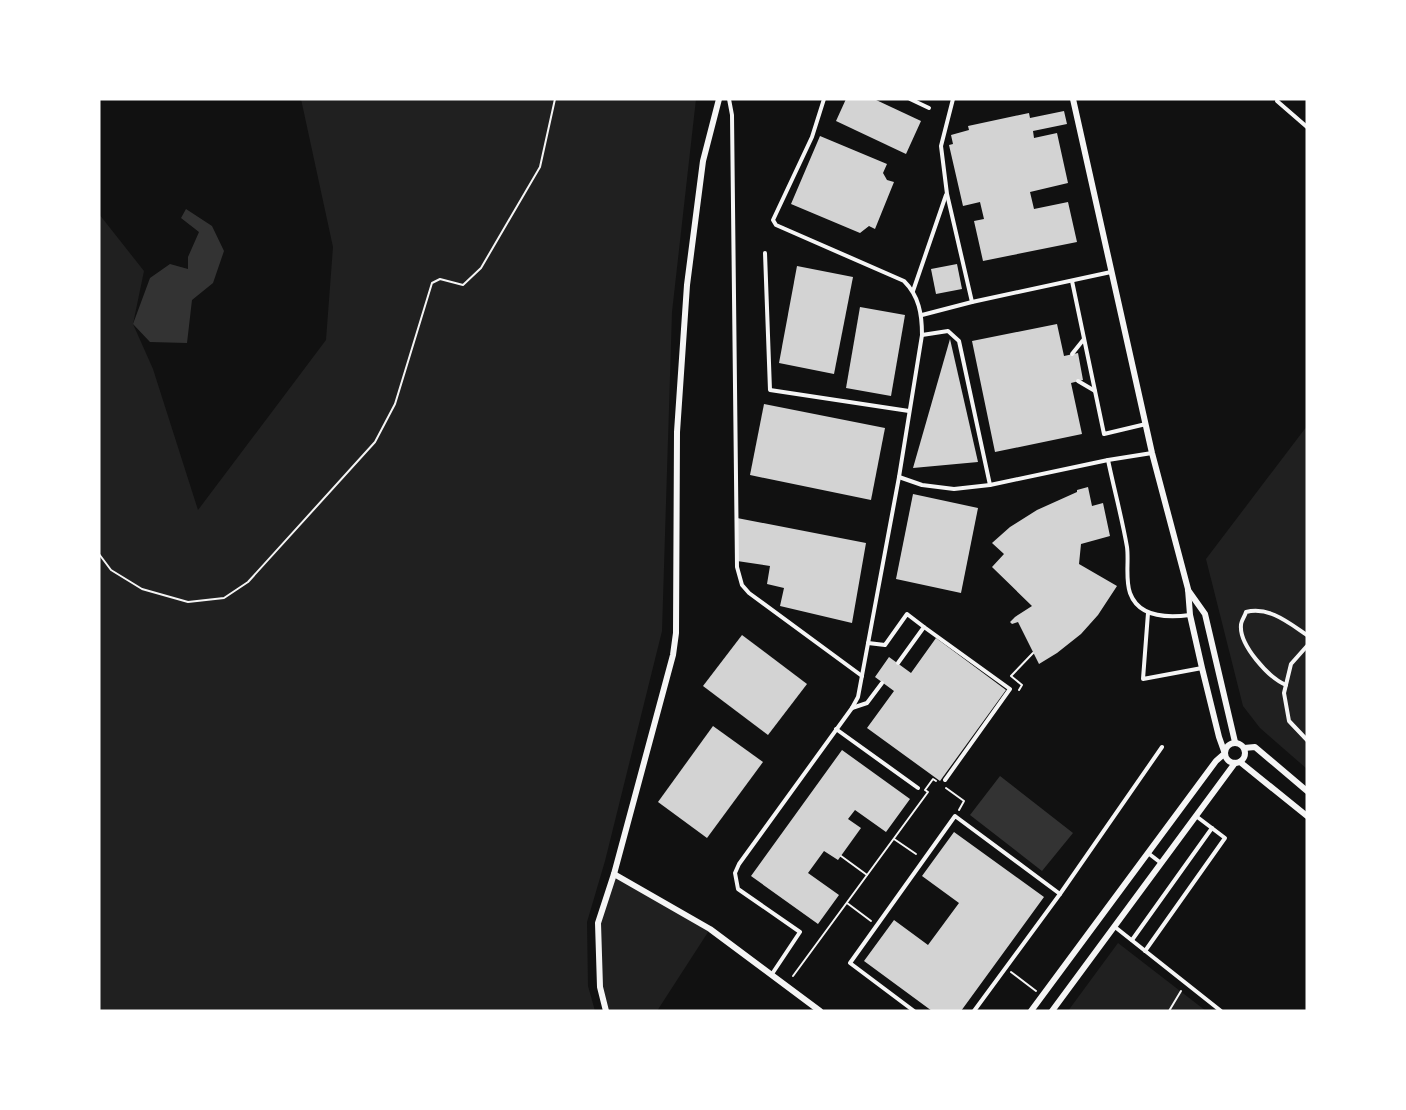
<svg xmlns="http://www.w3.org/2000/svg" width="1406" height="1110" viewBox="0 0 1406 1110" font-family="Figtree,sans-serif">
<rect width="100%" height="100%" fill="#111"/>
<g fill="#202020">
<polygon points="301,99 696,99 672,312 662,631 605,861 587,922 588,986 595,1011 99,1011 99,214 144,271 133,324 153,369 198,510 326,340 333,247"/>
<polygon points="1307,426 1307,769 1260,728 1243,706 1206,559"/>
<polygon points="614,874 710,929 657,1011 606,1011 600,987 598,923"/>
<polygon points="1118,943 1206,1011 1068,1011"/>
</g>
<g fill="#333">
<polygon points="186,209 212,226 224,251 213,283 192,300 187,343 150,342 133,324 150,278 170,264 188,269 188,257 199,232 181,218"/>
<polygon points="1000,776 1073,833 1042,871 970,815"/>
</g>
<g fill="#d3d3d3">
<polygon points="846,99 874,99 921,121 906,154 836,121"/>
<polygon points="1064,111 1067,124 1033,131 1034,138 1057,133 1068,183 1030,192 1034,209 1068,202 1077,242 983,261 974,221 984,219 980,202 963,206 949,145 953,144 951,135 969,130 968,126 1029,113 1030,118"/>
<polygon points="820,136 887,164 883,173 887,180 894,182 875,229 869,226 860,233 791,204"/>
<polygon points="957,264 962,289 936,294 931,269"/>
<polygon points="797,266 853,277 834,374 779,363"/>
<polygon points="860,307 905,315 891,396 846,388"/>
<polygon points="1057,324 1064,356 1078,353 1083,380 1071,383 1082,434 995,452 972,341"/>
<polygon points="950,339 978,462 913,468"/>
<polygon points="764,404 885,428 871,500 750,475"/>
<polygon points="1088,487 1092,506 1103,503 1110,536 1081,544 1079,564 1117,586 1098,615 1081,634 1057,653 1039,664 1018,622 1012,624 1010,622 1015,617 1032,606 992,567 1004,554 992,543 1010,527 1037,510 1077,492 1077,490"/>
<polygon points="913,494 978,508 961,593 896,579"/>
<polygon points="737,518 866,543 852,623 780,606 784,588 767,584 770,566 737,561"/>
<polygon points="742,635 807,684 768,735 703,686"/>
<polygon points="936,638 1006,690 940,781 867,728 894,691 875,677 889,657 911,673"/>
<polygon points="713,726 763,762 707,838 658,802"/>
<polygon points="842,750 910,799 886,832 855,810 848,819 861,828 838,860 824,851 808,873 839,895 818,924 751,876"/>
<polygon points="954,832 1044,897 961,1011 932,1011 864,961 894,920 928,945 959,903 922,876"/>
</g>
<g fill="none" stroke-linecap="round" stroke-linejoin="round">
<g stroke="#f5f5f5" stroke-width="2">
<polyline points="99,554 111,570 142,589 188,602 224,598 248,582 375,442 395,404 432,283 440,279 463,285 481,268 540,167 555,99"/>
<polyline points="1019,690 1022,685 1011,676 1033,653"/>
<polyline points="946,788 964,801 959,810"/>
<polyline points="894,839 916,854"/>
<polyline points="841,856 867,875"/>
<polyline points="847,903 871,921"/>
<polyline points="1011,972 1036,991"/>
<polyline points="793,976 928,792 925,790 933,779 936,781"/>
<polyline points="1169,1011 1181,991"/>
</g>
<g stroke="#f5f5f5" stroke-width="4">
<polyline points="729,99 732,115 737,567 742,585 749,593 862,676"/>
<polyline points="910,99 929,108"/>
<polyline points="953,99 941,146 947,194 972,302"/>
<polyline points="1277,101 1307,127"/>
<polyline points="765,253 770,390 909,411"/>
<polyline points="1072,281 1104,434 1146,424"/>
<polyline points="913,291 946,195"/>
<polyline points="922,315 972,302 1111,272"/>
<polyline points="922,335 948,331 959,341 990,485"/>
<polyline points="1072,354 1084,339"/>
<polyline points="1078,381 1095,391"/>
<path d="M1108,460c6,29 14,58 19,87 2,14 -2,32 3,46 9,25 38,25 60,22"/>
<polyline points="899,477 922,485 954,489 990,485 1108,460 1152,453"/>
<polyline points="1148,613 1143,679 1202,668"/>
<polyline points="924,627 1010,689 945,780"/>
<polyline points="868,643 885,645 907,614 924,627 898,663"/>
<polyline points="1307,646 1291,664 1284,693 1289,721 1307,740"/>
<path d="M1286,685c-17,-7 -47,-40 -45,-60 0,-4 4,-9 5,-13 23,-6 43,11 61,23"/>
<polyline points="852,708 867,703 882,683"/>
<polyline points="836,729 918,788"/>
<polyline points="1148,853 1161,863"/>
<polyline points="1115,927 1221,1011"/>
<polyline points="1132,940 1212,828"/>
<polyline points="1145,951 1225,838 1196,816"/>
<path d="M772,974l28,-42 -62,-43 -3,-16 4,-9 113,-156 6,-11 41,-220 23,-142c0,-21 -3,-39 -18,-54l-128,-56 -3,-5 39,-83 12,-38"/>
<polyline points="914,1011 850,963 955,816 1060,894"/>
<polyline points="974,1011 1060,894 1162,747"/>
</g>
<g stroke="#f5f5f5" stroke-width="6">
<polyline points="1073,99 1152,453 1188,589 1190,615 1202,668 1219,737 1224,751"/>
<polyline points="1188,590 1205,614 1235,742"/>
<circle cx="1235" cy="753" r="10"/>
<polyline points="1244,748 1255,747 1307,791"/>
<polyline points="1240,762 1307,816"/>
<polyline points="614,874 710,929 820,1011"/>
<polyline points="606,1011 600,987 598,923 614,874 673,655 676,633 677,432 687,285 703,161 719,99"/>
<polyline points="1031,1011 1216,761 1224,754"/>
<polyline points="1052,1011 1235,763"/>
</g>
</g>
<rect width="1406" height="1110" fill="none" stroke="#ffffff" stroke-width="201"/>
</svg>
